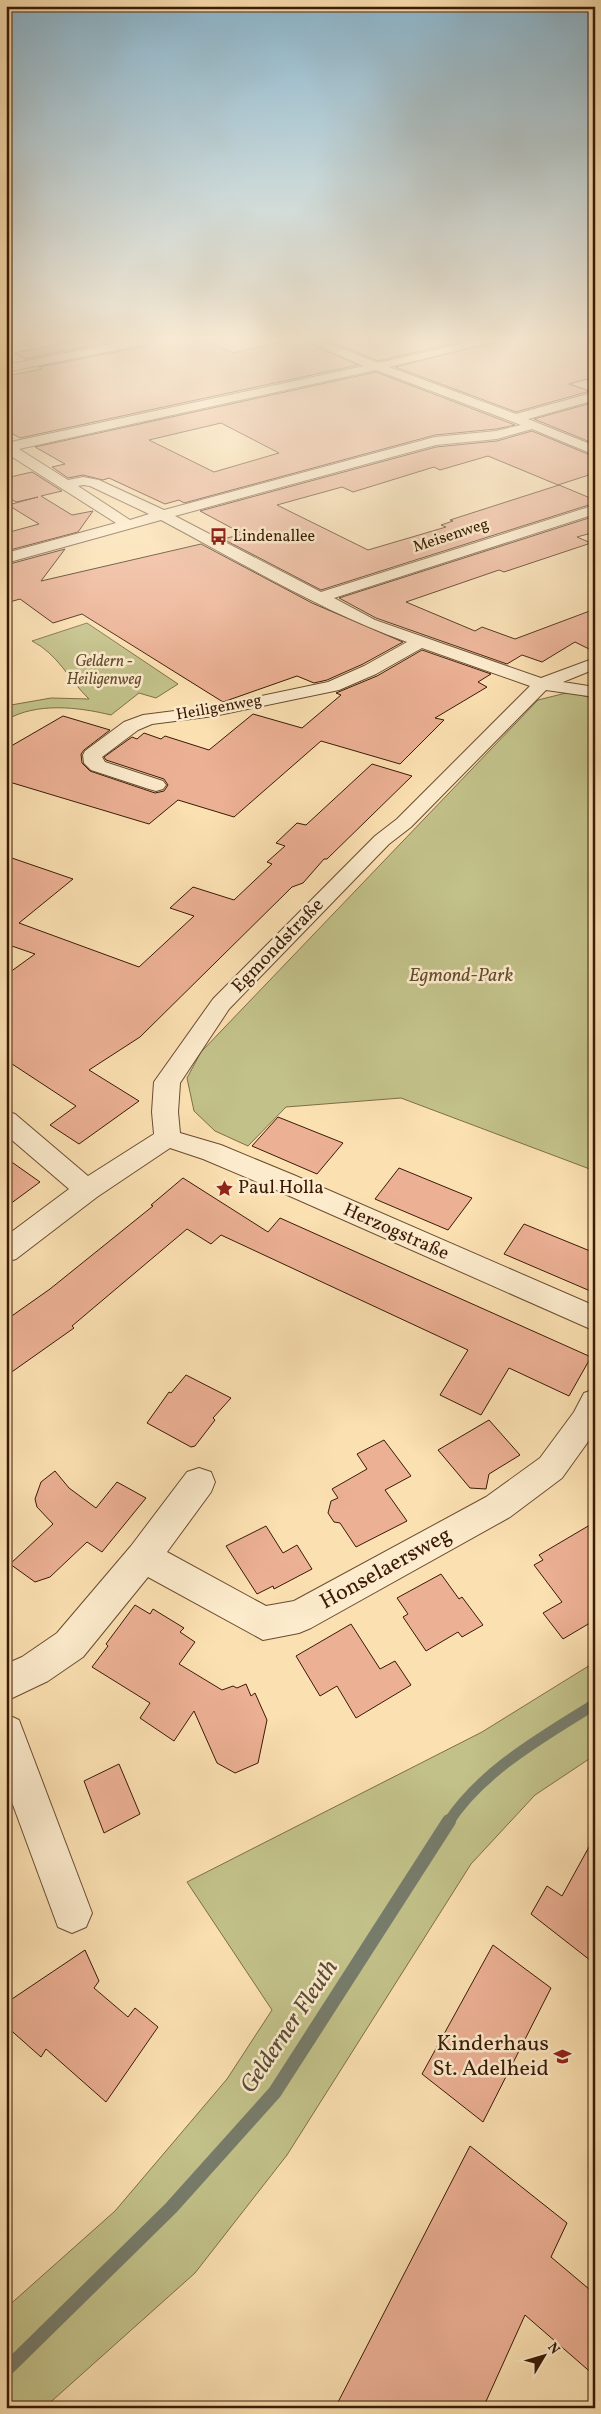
<svg xmlns="http://www.w3.org/2000/svg" width="601" height="2414" viewBox="0 0 601 2414" font-family="Vollkorn,serif">
<rect width="100%" height="100%" fill="#fbe0b1"/>
<filter id="stains"><feTurbulence type="fractalNoise" baseFrequency=".004" numOctaves="4"/><feColorMatrix values="0 0 0 0 .2 0 0 0 0 .09 0 0 0 0 .02 0 0 0 .5 -.17"/></filter>
<radialGradient id="worn" r=".72"><stop offset=".6" stop-color="#630" stop-opacity="0"/><stop offset="1" stop-color="#630" stop-opacity=".3"/></radialGradient>
<g fill="#c2c189" stroke="#7e6e48">
<path d="M87,623l91,61 -22,14 -17,-5 -28,22c-33,-8 -74,-13 -105,5v-13l5,-2 40,-7 38,1c-20,-19 -31,-45 -57,-58z"/>
<polygon points="570,692 595,699 595,1171 401,1098 286,1107 248,1146 215,1131 194,1111 187,1078 201,1052 538,700"/>
<polygon points="595,1662 595,1755 535,1795 471,1864 287,2155 195,2273 44,2408 6,2408 6,2308 115,2211 227,2079 272,2010 187,1882 482,1732"/>
</g>
<g fill="none" stroke-linecap="round" stroke-linejoin="round">
<path stroke="#777c6b" stroke-width="11" d="M448,1823c33,-52 96,-87 147,-119"/>
<polyline stroke="#777c6b" stroke-width="14" points="6,2370 171,2208 275,2092 449,1821"/>
</g>
<g fill="#ecb094" stroke="#3a1a06" fill-rule="evenodd">
<polygon points="80,340 120,340 25,359 14,353"/>
<polygon points="158,340 205,340 233,353 293,340 302,340 358,365 20,438 6,430 6,376 42,369 39,367 151,345"/>
<polygon points="326,340 469,340 378,361"/>
<polygon points="503,340 581,340 595,345 595,377 569,384 590,391 516,412 395,367"/>
<path d="M376,372l139,53 -19,4 -61,6 -251,68 -5,-3 -14,4 -56,-26 -6,2 -20,-5 -15,3 -16,-11 13,-3 -30,-17zM221,423l58,30 -65,19 -65,-32z"/>
<polygon points="595,402 595,444 534,419"/>
<polygon points="532,431 595,457 595,473 558,485 488,456 440,470 434,467 353,492 342,487 277,505 368,550 446,527 441,525 453,521 450,520 559,485 595,500 595,503 321,590 223,539 243,534 200,511 436,447 497,441"/>
<polygon points="32,472 62,491 41,496 72,515 93,511 78,532 6,551 6,533 39,524 8,505 38,497 16,502 6,496 6,478"/>
<polygon points="595,516 595,532 577,537 591,543 504,572 499,570 406,602 475,631 482,627 515,639 595,609 595,652 575,642 542,662 522,655 507,664 376,618 339,598"/>
<polygon points="201,544 312,603 403,642 363,664 327,680 314,683 297,676 223,702 82,614 53,623 20,599 6,603 6,565 65,549 41,581"/>
<polygon points="422,650 491,674 478,682 487,687 435,718 444,720 400,764 321,741 234,817 178,800 149,824 6,781 6,749 63,716 110,730 84,750 81,754 82,763 90,771 155,793 164,791 168,785 164,779 106,760 104,757 132,737 137,739 144,733 161,739 165,736 209,750 253,714 302,728 341,695 336,693 377,676"/>
<polygon points="372,764 412,776 327,859 324,859 303,883 292,887 140,1037 89,1070 139,1101 79,1144 50,1125 76,1106 6,1060 6,975 35,954 6,944 6,856 73,879 19,923 139,967 194,916 170,908 193,887 234,900 272,864 267,862 285,846 276,843 297,823 306,825"/>
<polygon points="278,1117 343,1143 317,1174 252,1146"/>
<polygon points="6,1158 40,1182 6,1207"/>
<polygon points="399,1168 472,1198 448,1230 375,1199"/>
<polygon points="183,1178 268,1232 280,1218 591,1357 569,1396 509,1368 481,1415 440,1395 468,1350 221,1235 211,1244 187,1229 72,1326 74,1328 6,1376 6,1320 50,1289 153,1206 151,1205"/>
<polygon points="524,1224 595,1253 595,1293 504,1254"/>
<polygon points="186,1375 231,1398 213,1418 215,1420 195,1446 191,1447 147,1423 169,1392 171,1393"/>
<polygon points="489,1420 520,1455 489,1474 486,1489 470,1488 438,1450"/>
<polygon points="384,1440 411,1476 385,1490 407,1521 356,1547 340,1523 334,1522 328,1513 331,1501 338,1498 332,1489 367,1469 357,1454"/>
<polygon points="55,1471 69,1488 96,1508 117,1482 146,1498 102,1552 87,1542 50,1577 35,1582 10,1564 53,1524 37,1507 35,1499 41,1482"/>
<polygon points="595,1522 595,1620 563,1639 543,1613 562,1602 534,1565 543,1560 539,1555"/>
<polygon points="266,1526 283,1553 297,1545 312,1569 274,1589 273,1586 257,1594 226,1546"/>
<polygon points="441,1574 459,1599 462,1597 483,1625 462,1637 458,1632 426,1651 403,1617 408,1614 397,1598"/>
<polygon points="135,1605 150,1614 153,1609 184,1628 180,1632 195,1642 179,1664 222,1690 233,1686 237,1688 246,1684 251,1696 255,1693 267,1720 258,1763 235,1773 217,1763 194,1711 174,1741 140,1718 150,1703 92,1667 108,1646 106,1644"/>
<polygon points="351,1624 380,1669 395,1661 411,1685 356,1718 337,1686 320,1696 296,1656"/>
<polygon points="119,1764 140,1814 104,1833 84,1781"/>
<polygon points="595,1836 595,1964 531,1914 547,1886 562,1896"/>
<polygon points="493,1945 551,1988 483,2122 422,2074"/>
<polygon points="85,1950 99,1981 94,1988 128,2017 135,2008 158,2027 106,2102 46,2049 41,2057 6,2026 6,2003"/>
<polygon points="470,2146 567,2223 551,2257 595,2294 595,2376 525,2315 483,2408 335,2408"/>
</g>
<g fill="none" stroke-linecap="round" stroke-linejoin="round">
<defs>
<g id="minor">
<polygon points="132,340 156,340 151,343 6,372 6,365"/>
<path d="M304,340h16l58,23 101,-23h22l-112,27 127,47 79,-22v8l-67,19 67,27v9l-63,-26 -35,10 -61,6 -261,71 146,76 274,-87v9l-261,84 41,22 166,58 54,-20v11l-32,13 32,5v10l-49,-7 -135,137 -22,17 -160,165 -49,74 -2,29 2,21 41,12 75,31 299,130v25l-319,-141 -73,-31 -33,-11 -73,49 -81,62 -10,3v-26l63,-47 -63,-54v-24l9,3 73,62 66,-42 -2,-22 2,-30 59,-83 162,-163 22,-17 133,-133 -108,-38 -46,26 -37,16 -125,26 -62,8 -14,6 -36,27 3,5 58,19 3,4 -3,4 -7,2 -7,-2 -58,-19 -7,-7 -1,-8 2,-4 39,-29 19,-7 71,-9 114,-24 36,-16 43,-24c-86,-31 -165,-79 -246,-122l-155,43v-10l110,-30 -110,-70v-10l358,-77zM376,370l145,55 -25,6 -61,6 -271,73 -65,-30 -16,-3 -15,3 -49,-31zM83,485l7,1 59,28 -19,6 -52,-34z"/>
<polygon points="595,1389 595,1432 562,1478 510,1517 311,1628 299,1633 263,1640 148,1577 83,1657 48,1681 6,1701 6,1664 22,1657 57,1633 131,1546 187,1472 199,1468 211,1472 215,1482 211,1492 167,1552 266,1606 294,1601 486,1497 540,1458 574,1412 584,1393"/>
<polygon points="6,1714 19,1720 92,1913 86,1927 72,1933 58,1927 6,1786"/>
</g>
</defs>
<use href="#minor" stroke="#6a4c31" stroke-width="2"/>
<use href="#minor" fill="#fcebcc" fill-rule="evenodd"/>
</g>
<linearGradient id="sky" x2="0" y2="1"><stop stop-color="#8bb8d1"/><stop offset="0.5" stop-color="#fdf1dc"/><stop offset="1" stop-color="#fdf1dc" stop-opacity="0"/></linearGradient>
<rect width="601" height="678" fill="url(#sky)"/>
<defs>
<symbol id="bus-bare" viewBox="-9 -9 18 18"><path d="M-5-6H5V4H4V6H2V4H-2V6H-4V4H-5ZM-3.5-4V0h7V-4ZM-3.5 1.2v1.5H-2V1.2ZM2 1.2v1.5H3.5V1.2Z" fill="#8f2418" stroke="#fcebcc" stroke-width="2.5" paint-order="stroke"/></symbol>
<symbol id="sight-bare" viewBox="-9 -9 18 18"><path d="M0-6L1.8-2.2L6-1.7L2.9 1.2L3.7 5.4L0 3.3L-3.7 5.4L-2.9 1.2L-6-1.7L-1.8-2.2Z" fill="#8f2418" stroke="#fcebcc" stroke-width="2.5" paint-order="stroke"/></symbol>
<symbol id="school-bare" viewBox="-9 -9 18 18"><path d="M0-5L7-2L0 1L-7-2ZM-4 1L0 2.5L4 1V4Q0 6-4 4Z" fill="#8f2418" stroke="#fcebcc" stroke-width="2.5" paint-order="stroke"/></symbol>
</defs>
<g fill-rule="evenodd">
<use href="#bus-bare" x="206" y="524" width="25" height="25"/>
<use href="#sight-bare" x="212" y="1176" width="25" height="25"/>
<use href="#school-bare" x="550" y="2044" width="25" height="25"/>
</g>
<g text-anchor="middle" dominant-baseline="central" stroke-width="5" stroke-linejoin="round" paint-order="stroke">
<g font-size="16" fill="#3a1a06" stroke="#fcebcc">
<text transform="translate(451 536) rotate(-18)">Meisenweg</text>
<text transform="translate(219 708) rotate(-10)">Heiligenweg</text>
</g>
<g font-size="16" fill="#3a1a06" stroke="#fcebcc" text-anchor="start">
<text x="233" y="537">Lindenallee</text>
</g>
<g font-size="16" font-style="italic" fill="#634c2d" stroke="#fcebcc">
<text x="104" y="662">Geldern -<tspan x="104" dy="18">Heiligenweg</tspan></text>
</g>
<g font-size="19" fill="#3a1a06" stroke="#fcebcc">
<text transform="translate(278 946) rotate(-46)">Egmondstraße</text>
<text transform="translate(396 1232) rotate(24)">Herzogstraße</text>
</g>
<g font-size="19" font-style="italic" fill="#634c2d" stroke="#fcebcc">
<text x="461" y="976">Egmond-Park</text>
</g>
<g font-size="19" fill="#3a1a06" stroke="#fcebcc" text-anchor="start">
<text x="238" y="1188">Paul Holla</text>
</g>
<g font-size="22" fill="#3a1a06" stroke="#fcebcc">
<text transform="translate(386 1569) rotate(-29)">Honselaersweg</text>
</g>
<g font-size="22" fill="#3a1a06" stroke="#fcebcc" text-anchor="end">
<text x="549" y="2044">Kinderhaus<tspan x="549" dy="25">St. Adelheid</tspan></text>
</g>
<g font-size="24" font-style="italic" fill="#584b39" stroke="#fcebcc">
<text transform="translate(290 2027) rotate(-56)">Gelderner Fleuth</text>
</g>
</g>
<rect width="601" height="2414" fill="none" stroke="#fbe0b1" stroke-width="25"/>
<rect x="8" y="8" width="586" height="2399" fill="none" stroke="#3a1a06" stroke-width="2.5"/>
<rect x="12" y="12" width="576" height="2389" fill="none" stroke="#3a1a06"/>
<g transform="translate(544 2356) rotate(52)" stroke="#fcebcc" stroke-width="4" paint-order="stroke">
<path d="M0-4L9 19L0 12L-9 19Z" fill="#3a1a06"/>
<text y="-8" font-size="14" font-weight="bold" text-anchor="middle" fill="#3a1a06">N</text>
</g>
<rect width="100%" height="100%" filter="url(#stains)"/>
<rect width="100%" height="100%" fill="url(#worn)"/>
</svg>
